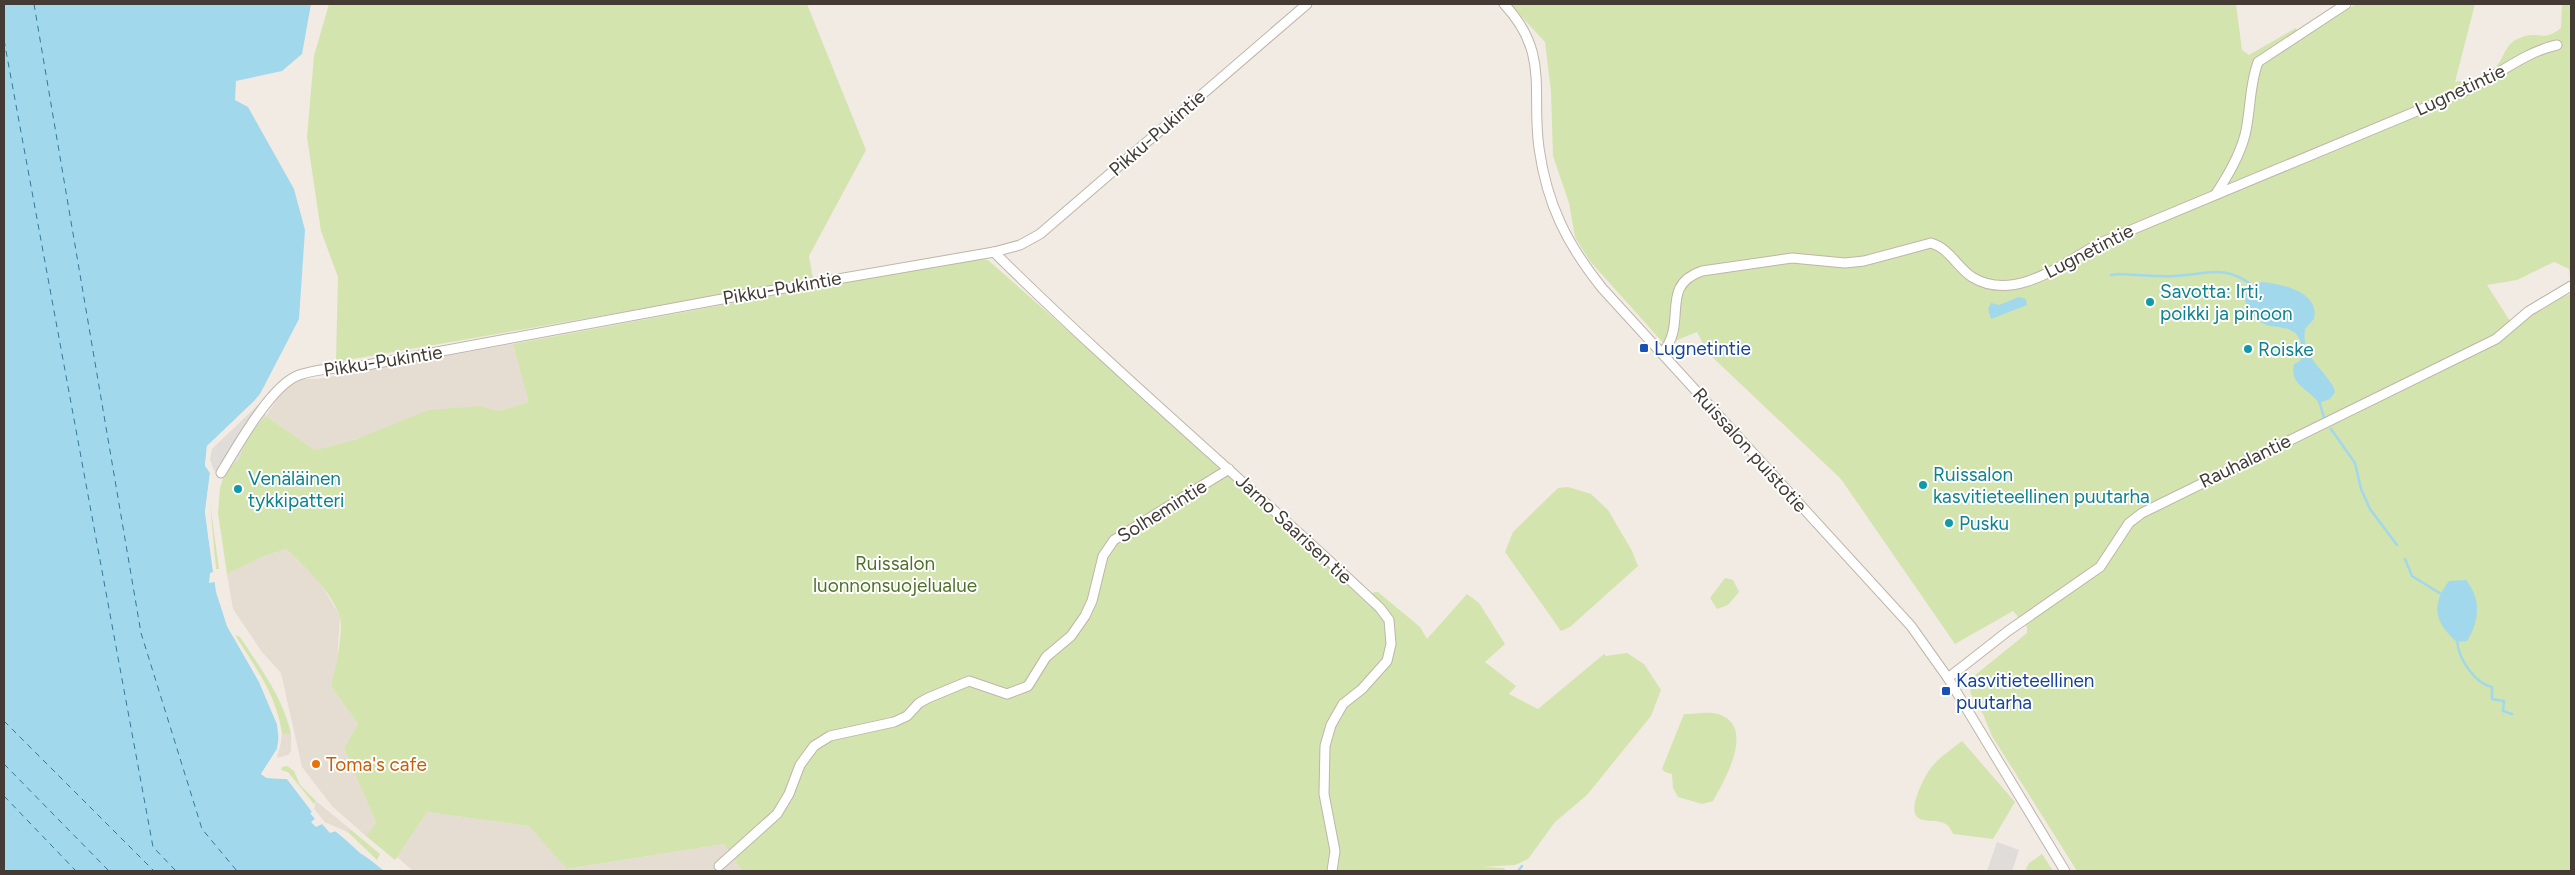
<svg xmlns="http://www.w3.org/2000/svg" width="2575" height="875" viewBox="0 0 2575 875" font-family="Figtree,sans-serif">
<rect width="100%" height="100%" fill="#f1ebe4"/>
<g fill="#e5ddd2">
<polygon points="513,344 530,402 499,411 481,406 315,450 266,416 284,389 300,379 318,379"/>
<polygon points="286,549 319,581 340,616 337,665 331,686 358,724 344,748 376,823 366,836 332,806 302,767 281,673 262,652 233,609 227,574 262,557"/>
<polygon points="282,734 291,734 291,751 288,755 277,758"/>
<polygon points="316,801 350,829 348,832 324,822 314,810"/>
<polygon points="427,812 529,826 568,869 724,844 742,871 413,871 397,857"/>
</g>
<g fill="#d3e4ae">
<polygon points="329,4 807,4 866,150 809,256 813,279 336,362 338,277 321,231 307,137 314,56"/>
<path d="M1510,4h726l6,46 7,5 47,-27 4,14 5,-6 51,-32h119l-20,78c13,-2 34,-4 42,-16 10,-14 8,-24 28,-30 17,-4 18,6 36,-8l1,-24h9v282l-2,-17 -15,-7 -37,18 -30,5 28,44c17,-15 34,-27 56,-35v577h-494l-85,-135 -9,-22 -12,-20 -2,-14 58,-47v-6l-14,-16 -58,33 -114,-165 -134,-127 -10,-20 -32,13 -76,-85 -14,-23 -6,-34 -16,-47 -2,-65 -6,-49z"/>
<path d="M974,258l14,2 381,337 5,-5h4l42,35 7,12 40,-45 12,9 26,41 -20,18 31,24 -7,8 29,15 66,-55 2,2 21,-3 17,11 17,26 -10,26 -64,79 -32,27 -27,37 -13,6 -34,2 23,1 2,3h-764l-18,-27 -157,25 -38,-43 -102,-14 -32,48 -29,-24 10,-13 -32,-75 14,-24 -27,-38c4,-14 14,-59 8,-72 -11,-26 -33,-46 -53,-65l-24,8 -35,17 -9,-61 2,-25 5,-16 14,-14 9,-23 18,-19 49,34 42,-11 71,-29 53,-4 18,5 30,-9 -16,-58z"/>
<polygon points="1568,487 1591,494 1608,510 1632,551 1638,566 1570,627 1561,631 1505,552 1513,532 1558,488"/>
<polygon points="210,503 219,569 216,569"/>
<polygon points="1725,578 1733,580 1739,592 1728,605 1717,609 1710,598"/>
<path d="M235,635l5,2c21,32 43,60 51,97h-9c-5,-39 -27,-67 -47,-99z"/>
<path d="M1684,714c10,0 24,-3 34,0 39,12 6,67 -5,87l-11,3 -24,-7 -5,-9 -1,-14 -7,-2 -3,-3z"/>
<path d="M1962,741l53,61 -22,37 -40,-5c-7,-18 -19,-10 -33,-15 -15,-6 4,-41 10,-50 8,-11 21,-19 32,-28z"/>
<polygon points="287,766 294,771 300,785 316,801 314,804 288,772 281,770 282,767"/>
<polygon points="350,829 380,854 377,860 348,832"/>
<polygon points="2042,854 2053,871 2025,871 2029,863"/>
</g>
<g fill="#dfdcd9">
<polygon points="258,405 266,416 248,435 239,458 225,472 214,471 210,459 212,449"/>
<polygon points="1997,842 2019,850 2012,871 1987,871"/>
</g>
<g fill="#a2d8ec">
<polygon points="4,4 311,4 302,54 282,71 236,81 235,100 248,107 294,189 305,230 299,319 259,396 207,446 205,465 210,473 205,512 216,592 227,626 259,681 277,724 279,735 277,749 261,774 267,778 287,779 330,832 335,831 384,871 4,871"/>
<path d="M2262,282c19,2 58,9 52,37l-9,10c-4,27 16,37 28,57l2,6 -5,7 -11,4c-10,-14 -30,-18 -25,-39l6,-3c5,-8 1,-24 -6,-29 -7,-6 -22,-4 -30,-8 -21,-11 -28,-34 -2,-42z"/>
<polygon points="2019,297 2026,299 2027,305 1991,319 1988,309 1991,303 1999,305"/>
<path d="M2466,580c15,19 14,40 1,61l-10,1c-22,-19 -27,-36 -8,-61z"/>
</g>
<polygon fill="#f1ebe4" points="263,390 266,390 254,406 209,447 207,454 207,465 213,473 208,512 219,592 236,640 261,680 279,723 281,743 279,750 264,773 289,777 331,830 337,829 387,871 360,853 336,831 330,833 322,824 316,827 311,822 315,819 310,813 312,812 287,779 267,778 261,774 277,749 279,743 277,724 259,682 227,626 215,582 209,583 210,573 213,572 205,512 210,473 205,466 207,446 252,404"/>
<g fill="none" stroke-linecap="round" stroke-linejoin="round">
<g stroke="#a2d8ec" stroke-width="2.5">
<path d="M2111,275l8,-1c18,1 37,3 55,2 32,-1 50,-13 79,10"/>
<polyline points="2319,400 2324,418"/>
<polyline points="2331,429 2355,463 2361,489 2370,509 2397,545"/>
<polyline points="2405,559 2412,576 2441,594"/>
<path d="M2457,640c1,18 17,43 35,47v12l12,2 -1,10 9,3"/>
<polyline points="1518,871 1522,866"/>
</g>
<g stroke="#307b9b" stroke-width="1" stroke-dasharray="6 5" stroke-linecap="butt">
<polyline points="34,4 141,633 202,829 237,871"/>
<polyline points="4,40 153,847 176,871"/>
<polyline points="4,721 154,871"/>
<polyline points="4,764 109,871"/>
<polyline points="4,796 76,871"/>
</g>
<defs>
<g id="minor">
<path d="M1504,4c46,49 27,87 35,144 8,57 28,96 63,140l309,338 37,52 117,193"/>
<path d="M2216,194c12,-19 23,-37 29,-59 6,-25 4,-49 13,-73l88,-58"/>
<path d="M994,252c124,123 259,236 386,356l9,12 2,24 -4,17 -25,28 -19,15 -12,21 -6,21 -1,48 11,57 -3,20"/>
<path d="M1662,353c27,-30 -4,-67 40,-82l90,-13 53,5 19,-2 67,-18c18,5 26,24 41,34 42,26 92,-14 128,-34l365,-152c31,-14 59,-39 92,-46"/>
<path d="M221,473c15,-25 51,-89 78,-98 18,-6 38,-7 57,-8l377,-70 261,-45 26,-7 20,-11 267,-230"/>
<polyline points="1948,678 2008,631 2100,567 2129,523 2142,513 2496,339 2529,311 2571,286"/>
<polyline points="719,866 777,814 789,794 800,765 814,746 830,736 894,722 907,716 919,703 928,698 969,681 1007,694 1028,686 1046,657 1071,636 1085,616 1092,601 1103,556 1114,540 1229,469"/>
</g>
</defs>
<use href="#minor" stroke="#bfb5aa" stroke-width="11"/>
<use href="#minor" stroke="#fff" stroke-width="9"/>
</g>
<g fill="#0f9aa8" stroke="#fff" stroke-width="2">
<circle cx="2150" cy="302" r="5"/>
<circle cx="2248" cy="349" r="5"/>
<circle cx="1923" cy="485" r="5"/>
<circle cx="238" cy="489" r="5"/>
<circle cx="1949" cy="523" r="5"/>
</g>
<g fill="#1a4fb4" stroke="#fff" stroke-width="2">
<rect x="1639" y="343" width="10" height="10" rx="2.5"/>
<rect x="1941" y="686" width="10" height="10" rx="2.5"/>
</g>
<circle fill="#e8710a" stroke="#fff" stroke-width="2" cx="316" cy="764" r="5"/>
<g text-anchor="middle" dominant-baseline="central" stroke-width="4" stroke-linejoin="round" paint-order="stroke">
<g font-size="19" fill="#433b34" stroke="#fff">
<text transform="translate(2460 90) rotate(-25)">Lugnetintie</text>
<text transform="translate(1157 133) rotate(-41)">Pikku-Pukintie</text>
<text transform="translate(2089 251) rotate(-27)">Lugnetintie</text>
<text transform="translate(782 288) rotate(-10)">Pikku-Pukintie</text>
<text transform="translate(383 361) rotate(-9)">Pikku-Pukintie</text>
<text transform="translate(1750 450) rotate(48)">Ruissalon puistotie</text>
<text transform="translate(2245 461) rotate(-26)">Rauhalantie</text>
<text transform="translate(1162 511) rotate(-32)">Solhemintie</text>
<text transform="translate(1294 529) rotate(43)">Jarno Saarisen tie</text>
</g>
<g font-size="19" fill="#0d838f" stroke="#fff" text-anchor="start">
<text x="2160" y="291">Savotta: Irti,<tspan x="2160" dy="22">poikki ja pinoon</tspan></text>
<text x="2258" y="349">Roiske</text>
<text x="1933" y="474">Ruissalon<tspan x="1933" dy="22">kasvitieteellinen puutarha</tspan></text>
<text x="248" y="478">Venäläinen<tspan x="248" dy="22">tykkipatteri</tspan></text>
<text x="1959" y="523">Pusku</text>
</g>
<g font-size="19" fill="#164399" stroke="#fff" text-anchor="start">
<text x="1654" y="348">Lugnetintie</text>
<text x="1956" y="680">Kasvitieteellinen<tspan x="1956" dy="22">puutarha</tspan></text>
</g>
<g font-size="19" fill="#4f722a" stroke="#fff">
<text x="895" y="563">Ruissalon<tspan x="895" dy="22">luonnonsuojelualue</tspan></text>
</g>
<g font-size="19" fill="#c56008" stroke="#fff" text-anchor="start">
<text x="326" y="764">Toma's cafe</text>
</g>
</g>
<rect width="2575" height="875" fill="none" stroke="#433b34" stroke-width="10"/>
</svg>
